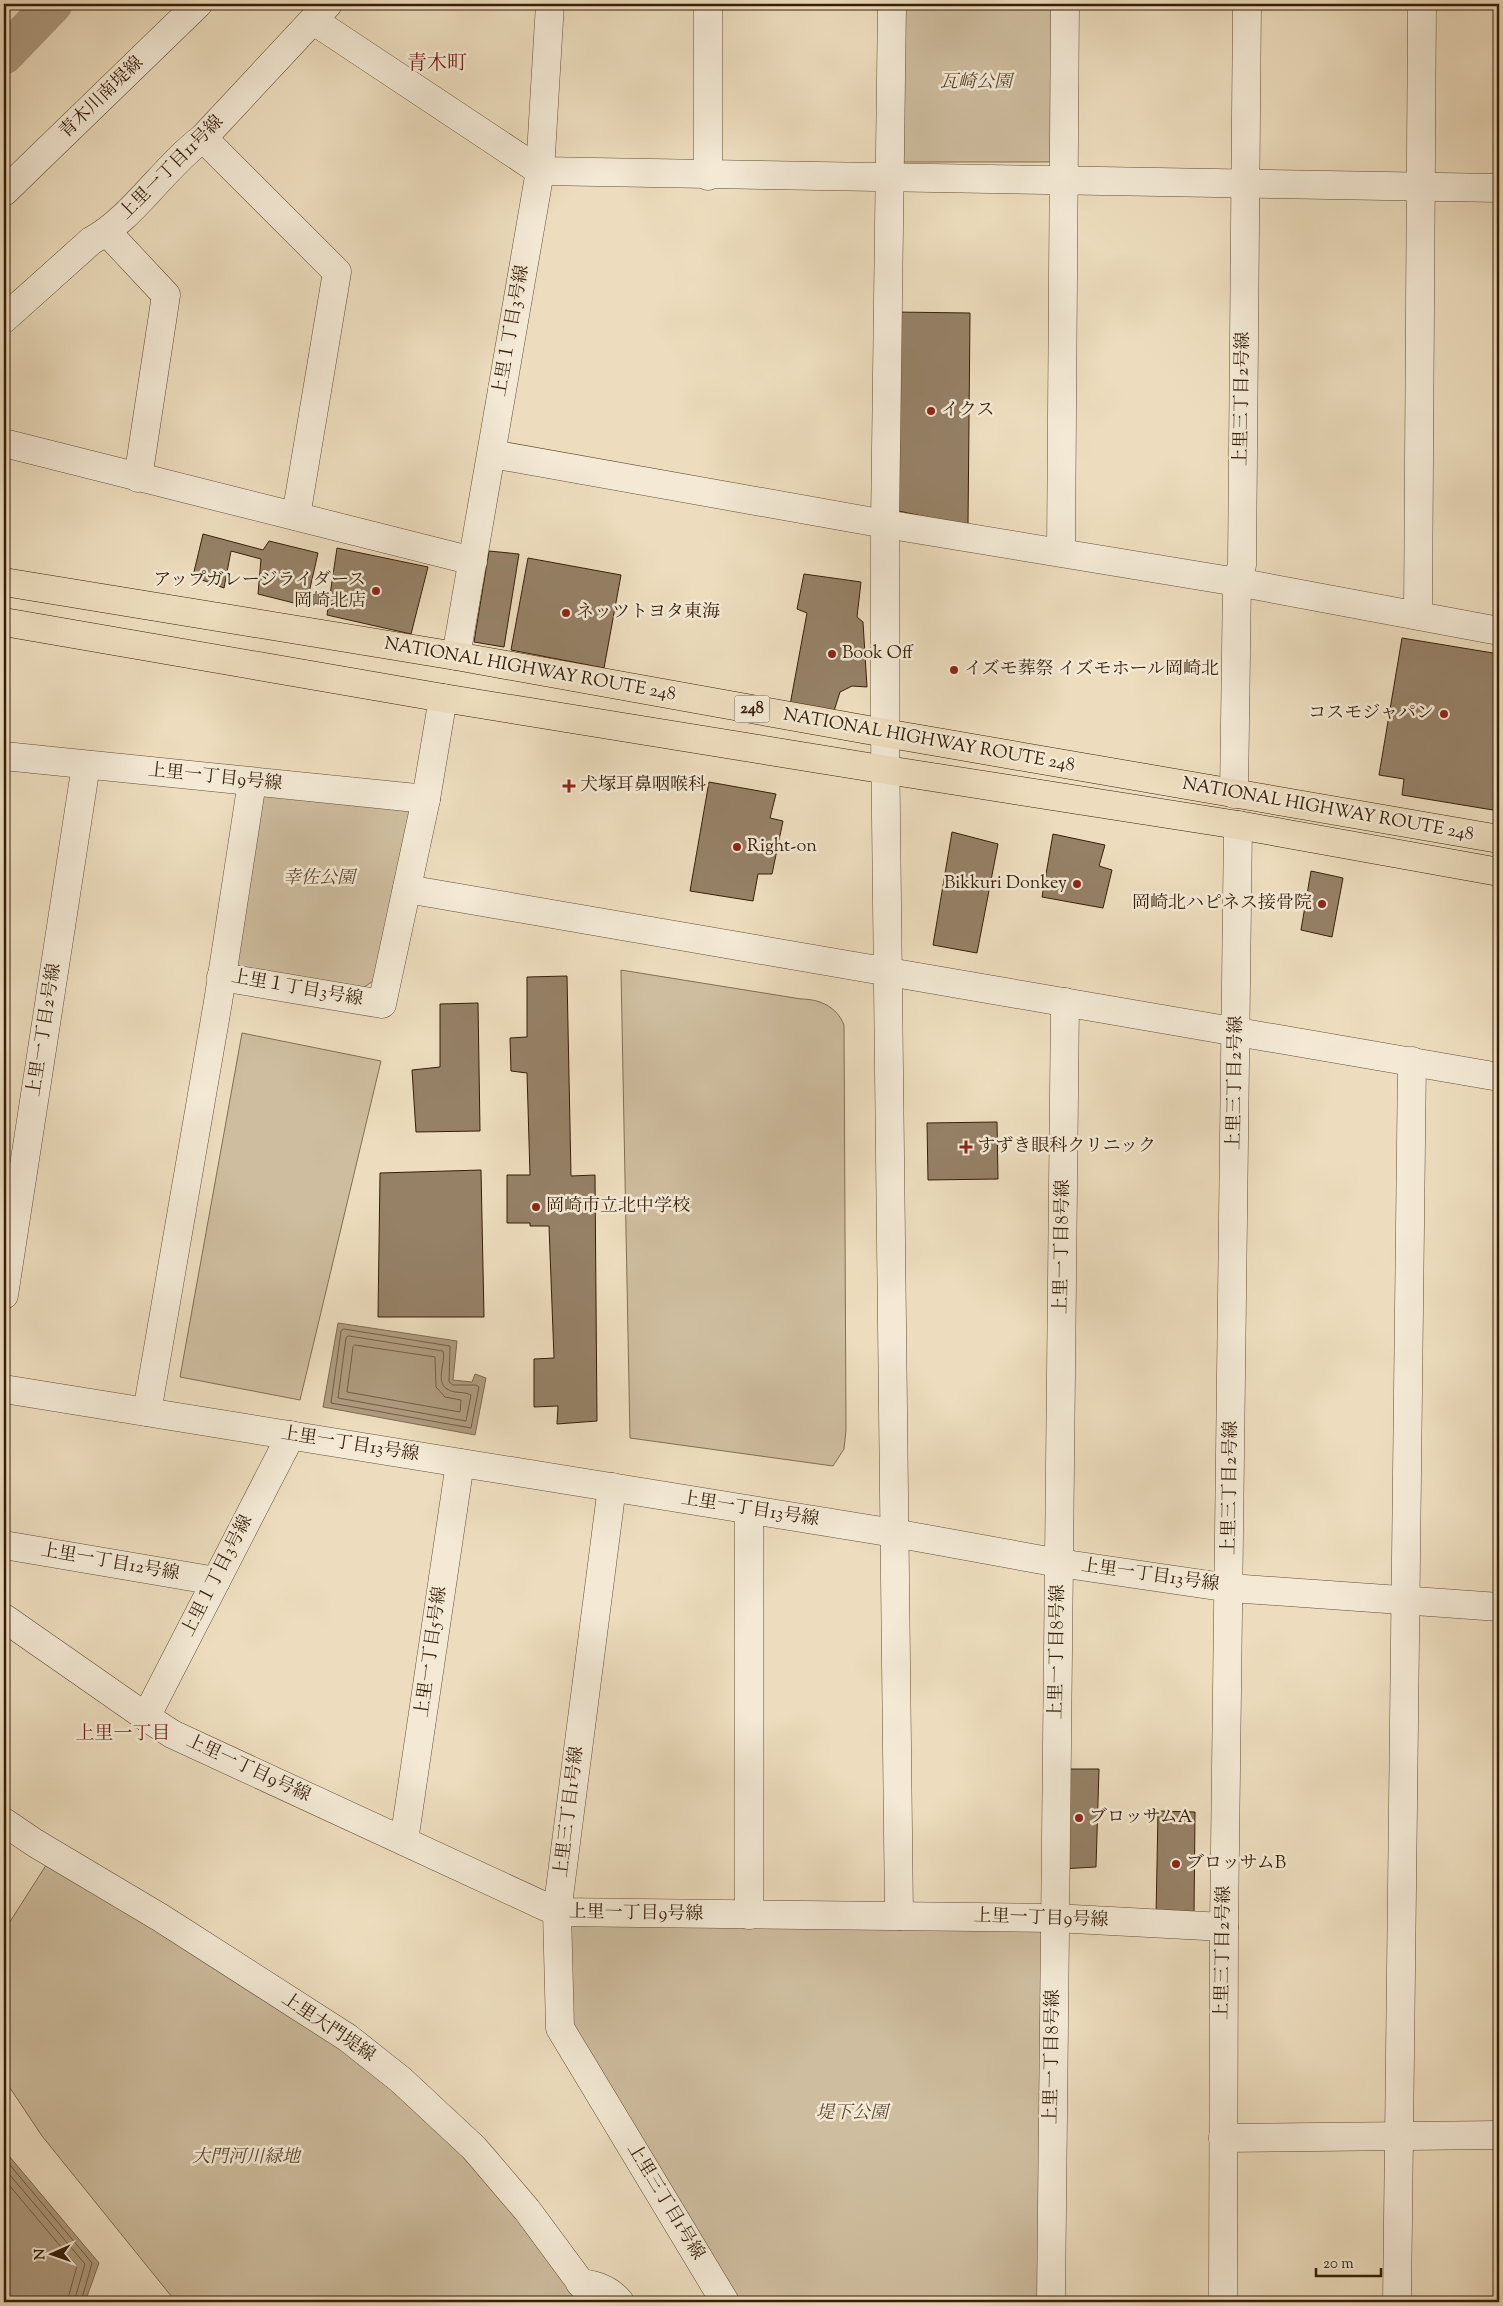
<svg xmlns="http://www.w3.org/2000/svg" width="1503" height="2306" viewBox="0 0 1503 2306" font-family="'Sorts Mill Goudy','Noto Serif JP',serif">
<rect width="100%" height="100%" fill="#edddbe"/>
<filter id="stains"><feTurbulence type="fractalNoise" baseFrequency=".004" numOctaves="4"/><feColorMatrix values="0 0 0 0 .2 0 0 0 0 .09 0 0 0 0 .02 0 0 0 .5 -.17"/></filter>
<radialGradient id="worn" r=".72"><stop offset=".6" stop-color="#630" stop-opacity="0"/><stop offset="1" stop-color="#630" stop-opacity=".3"/></radialGradient>
<g fill="#cebd9f" stroke="#826e54">
<polygon points="899,4 1055,4 1054,162 897,162"/>
<polygon points="262,794 407,808 411,814 376,979 363,988 234,966"/>
<path d="M621,970l180,29c19,0 36,8 43,26l2,405 -2,19 -11,17 -203,-28z"/>
<polygon points="242,1033 381,1061 300,1400 180,1377"/>
<polygon points="50,1859 332,2041 392,2088 464,2154 508,2204 581,2302 176,2302 42,2136 4,2079 4,1931"/>
<polygon points="571,1923 1039,1929 1046,1936 1042,2302 736,2302 569,2025"/>
</g>
<g fill="#af9c80" stroke="#7f6a50">
<polygon points="338,1323 457,1341 453,1380 472,1382 475,1374 486,1378 475,1435 323,1407"/>
<polygon points="4,2150 99,2263 85,2302 4,2302"/>
</g>
<g fill="none" stroke-linecap="round" stroke-linejoin="round">
<g stroke="#735d44" stroke-width="1">
<polygon points="344,1329 450,1346 449,1382 453,1385 476,1385 479,1387 471,1428 331,1403 341,1331"/>
<path d="M349,1336l94,15c3,11 -8,31 4,38 7,5 17,2 24,6l-5,26 -128,-23 8,-60z"/>
<polygon points="355,1345 435,1357 436,1387 445,1397 461,1400 460,1412 347,1392 353,1347"/>
<polyline points="4,2158 92,2263 81,2302"/>
<polyline points="4,2168 85,2264 74,2302"/>
<polyline points="4,2179 77,2266 67,2302"/>
</g>
<polyline stroke="#af9c80" stroke-width="39" points="4,55 53,4"/>
</g>
<g fill="#968167" stroke="#371e08">
<polygon points="894,312 970,313 968,526 894,510"/>
<polygon points="203,534 263,550 269,541 318,553 306,606 258,594 261,559 231,551 224,588 191,576 193,576"/>
<polygon points="337,548 428,567 411,634 327,615"/>
<polygon points="489,551 519,554 504,647 474,642"/>
<polygon points="528,558 621,575 604,668 511,650"/>
<polygon points="804,574 861,582 857,617 863,622 867,687 852,686 840,692 834,711 790,705 807,613 797,609"/>
<polygon points="1402,638 1499,654 1499,811 1402,795 1404,779 1379,775"/>
<polygon points="709,782 776,794 770,818 783,821 772,874 758,874 753,901 690,891"/>
<polygon points="952,832 998,844 977,953 933,945"/>
<polygon points="1053,834 1105,845 1099,866 1112,870 1103,908 1042,897"/>
<polygon points="1311,871 1343,878 1332,937 1301,930"/>
<polygon points="567,976 571,1176 595,1175 597,1421 557,1424 558,1406 534,1407 534,1359 554,1358 549,1226 530,1226 530,1223 507,1223 507,1175 530,1175 527,1073 511,1071 510,1038 527,1037 527,977"/>
<polygon points="478,1003 480,1131 416,1132 412,1070 440,1067 440,1004"/>
<polygon points="997,1122 998,1179 928,1180 927,1123"/>
<polygon points="481,1170 484,1317 378,1317 380,1173"/>
<polygon points="1061,1769 1099,1769 1096,1867 1060,1869"/>
<polygon points="1158,1811 1195,1812 1194,1917 1156,1917"/>
</g>
<g fill="none" stroke-linecap="round" stroke-linejoin="round">
<defs>
<g id="minor">
<polyline points="892,4 885,524 885,733 899,1916"/>
<polyline points="314,21 540,171 1499,188"/>
<polyline points="203,138 337,272 296,516"/>
<polyline points="708,176 708,4"/>
<polyline points="4,192 198,4"/>
<polyline points="107,232 166,295 138,478"/>
<path d="M4,319l87,-78c42,-23 72,-73 112,-103l125,-134"/>
<polyline points="4,443 473,561"/>
<polyline points="492,454 885,524 1237,582 1499,631"/>
<polyline points="1061,552 1065,4"/>
<polyline points="1418,615 1422,4"/>
<polyline points="456,656 540,171 550,4"/>
<polyline points="4,756 426,799"/>
<polyline points="1234,794 1237,582 1242,565 1247,4"/>
<polyline points="407,889 1499,1077"/>
<polyline points="221,977 382,1004 426,799 443,698"/>
<polyline points="4,1295 86,765"/>
<polyline points="4,1389 894,1533 1059,1563 1230,1588 1499,1607"/>
<polyline points="147,1412 218,1002 252,782"/>
<polyline points="612,1487 557,1912 560,2028 725,2302"/>
<polyline points="4,1545 216,1581"/>
<polyline points="4,1618 146,1717 172,1734 557,1912 1054,1918 1224,1927"/>
<polyline points="146,1717 291,1435"/>
<polyline points="4,1822 35,1843 161,1918 348,2038 401,2080 474,2148 527,2210 595,2302"/>
<polyline points="404,1841 460,1463"/>
<polyline points="749,1915 749,1510"/>
<polyline points="1223,2138 1499,2135"/>
<path d="M580,2283c16,2 29,6 40,19"/>
<polyline points="1051,2302 1065,1002"/>
<polyline points="1223,2302 1224,1927 1238,825"/>
<polyline points="1397,2302 1412,1061"/>
</g>
<g id="highway">
<polyline points="4,582 456,656 885,733 1499,839"/>
<polyline points="4,622 443,698 887,770 1238,825 1499,872"/>
</g>
</defs>
<use href="#minor" stroke="#644e36" stroke-width="29"/>
<use href="#highway" stroke="#371e08" stroke-width="29"/>
<polyline stroke="#371e08" stroke-width="3" stroke-dasharray="1 2.5" stroke-linecap="butt" points="553,2302 561,2296"/>
<use href="#minor" stroke="#f3e9d5" stroke-width="28"/>
<use href="#highway" stroke="#edddbe" stroke-width="28"/>
</g>
<g fill="#8f2418" stroke="#f3e9d5" stroke-width="2">
<circle cx="931" cy="411" r="5"/>
<circle cx="376" cy="591" r="5"/>
<circle cx="566" cy="613" r="5"/>
<circle cx="832" cy="654" r="5"/>
<circle cx="954" cy="670" r="5"/>
<circle cx="1444" cy="714" r="5"/>
<path d="M566.5 778.5h5v5h5v5h-5v5h-5v-5h-5v-5h5z"/>
<circle cx="737" cy="847" r="5"/>
<circle cx="1077" cy="884" r="5"/>
<circle cx="1322" cy="904" r="5"/>
<path d="M963.5 1139.5h5v5h5v5h-5v5h-5v-5h-5v-5h5z"/>
<circle cx="536" cy="1207" r="5"/>
<circle cx="1079" cy="1818" r="5"/>
<circle cx="1176" cy="1864" r="5"/>
</g>
<g text-anchor="middle" dominant-baseline="central" stroke-width="5" stroke-linejoin="round" paint-order="stroke">
<rect fill="#f3e9d5" stroke="#6f5b46" stroke-width="1" x="734.5" y="695.5" width="35" height="27" rx="4"/>
<g font-size="16" font-weight="bold" fill="#371e08">
<text x="752" y="709">248</text>
</g>
<g font-size="18" font-style="italic" fill="#5d462e" stroke="#f3e9d5">
<text x="976" y="83">瓦崎公園</text>
<text x="319" y="879">幸佐公園</text>
<text x="852" y="2114">堤下公園</text>
<text x="246" y="2158">大門河川緑地</text>
</g>
<g font-size="18" fill="#371e08" stroke="#f3e9d5">
<text transform="translate(102 98) rotate(-44)">青木川南堤線</text>
<text transform="translate(172 168) rotate(-45)">上里一丁目11号線</text>
<text transform="translate(512 331) rotate(-80)">上里１丁目3号線</text>
<text transform="translate(1243 399) rotate(-89)">上里三丁目2号線</text>
<text transform="translate(530 670) rotate(10)">NATIONAL HIGHWAY ROUTE 248</text>
<text transform="translate(929 741) rotate(10)">NATIONAL HIGHWAY ROUTE 248</text>
<text transform="translate(215 778) rotate(6)">上里一丁目9号線</text>
<text transform="translate(1328 810) rotate(10)">NATIONAL HIGHWAY ROUTE 248</text>
<text transform="translate(297 989) rotate(10)">上里１丁目3号線</text>
<text transform="translate(45 1030) rotate(-81)">上里一丁目2号線</text>
<text transform="translate(1236 1083) rotate(-89)">上里三丁目2号線</text>
<text transform="translate(1063 1247) rotate(-89)">上里一丁目8号線</text>
<text transform="translate(350 1445) rotate(9)">上里一丁目13号線</text>
<text transform="translate(1231 1488) rotate(-89)">上里三丁目2号線</text>
<text transform="translate(750 1510) rotate(9)">上里一丁目13号線</text>
<text transform="translate(110 1563) rotate(10)">上里一丁目12号線</text>
<text transform="translate(218 1576) rotate(-63)">上里１丁目3号線</text>
<text transform="translate(1150 1576) rotate(8)">上里一丁目13号線</text>
<text transform="translate(432 1652) rotate(-82)">上里一丁目5号線</text>
<text transform="translate(1058 1652) rotate(-89)">上里一丁目8号線</text>
<text transform="translate(248 1769) rotate(25)">上里一丁目9号線</text>
<text transform="translate(570 1812) rotate(-83)">上里三丁目1号線</text>
<text transform="translate(636 1914) rotate(1)">上里一丁目9号線</text>
<text transform="translate(1041 1919) rotate(2)">上里一丁目9号線</text>
<text transform="translate(1224 1953) rotate(-89)">上里三丁目2号線</text>
<text transform="translate(328 2028) rotate(34)">上里大門堤線</text>
<text transform="translate(1053 2057) rotate(-89)">上里一丁目8号線</text>
<text transform="translate(665 2202) rotate(59)">上里三丁目1号線</text>
</g>
<g font-size="18" fill="#371e08" stroke="#f3e9d5" text-anchor="start">
<text x="941" y="411">イクス</text>
<text x="366" y="581" text-anchor="end">アップガレージライダース<tspan x="366" dy="21">岡崎北店</tspan></text>
<text x="576" y="613">ネッツトヨタ東海</text>
<text x="842" y="654">Book Off</text>
<text x="964" y="670">イズモ葬祭 イズモホール岡崎北</text>
<text x="1434" y="714" text-anchor="end">コスモジャパン</text>
<text x="580" y="786">犬塚耳鼻咽喉科</text>
<text x="747" y="847">Right-on</text>
<text x="1067" y="884" text-anchor="end">Bikkuri Donkey</text>
<text x="1312" y="904" text-anchor="end">岡崎北ハピネス接骨院</text>
<text x="977" y="1147">すずき眼科クリニック</text>
<text x="546" y="1207">岡崎市立北中学校</text>
<text x="1089" y="1818">ブロッサムA</text>
<text x="1186" y="1864">ブロッサムB</text>
</g>
<g font-size="19" fill="#7a1f14" stroke="#f3e9d5">
<text x="123" y="1734">上里一丁目</text>
</g>
<g font-size="20" fill="#7a1f14" stroke="#f3e9d5">
<text x="437" y="64">青木町</text>
</g>
</g>
<rect width="1503" height="2306" fill="none" stroke="#edddbe" stroke-width="20"/>
<rect x="5" y="5" width="1493" height="2296" fill="none" stroke="#371e08" stroke-width="2.5"/>
<rect x="10" y="10" width="1483" height="2286" fill="none" stroke="#371e08"/>
<g transform="translate(52 2254) rotate(268)" stroke="#f3e9d5" stroke-width="4" paint-order="stroke">
<path d="M0-4L9 19L0 12L-9 19Z" fill="#371e08"/>
<text y="-8" font-size="14" font-weight="bold" text-anchor="middle" fill="#371e08">N</text>
</g>
<path d="M1316 2268v8h65v-8" fill="none" stroke="#371e08" stroke-width="2.5"/>
<text x="1323" y="2268" font-size="15" fill="#371e08" stroke="#f3e9d5" stroke-width="4" paint-order="stroke">20 m</text>
<rect width="100%" height="100%" filter="url(#stains)"/>
<rect width="100%" height="100%" fill="url(#worn)"/>
</svg>
